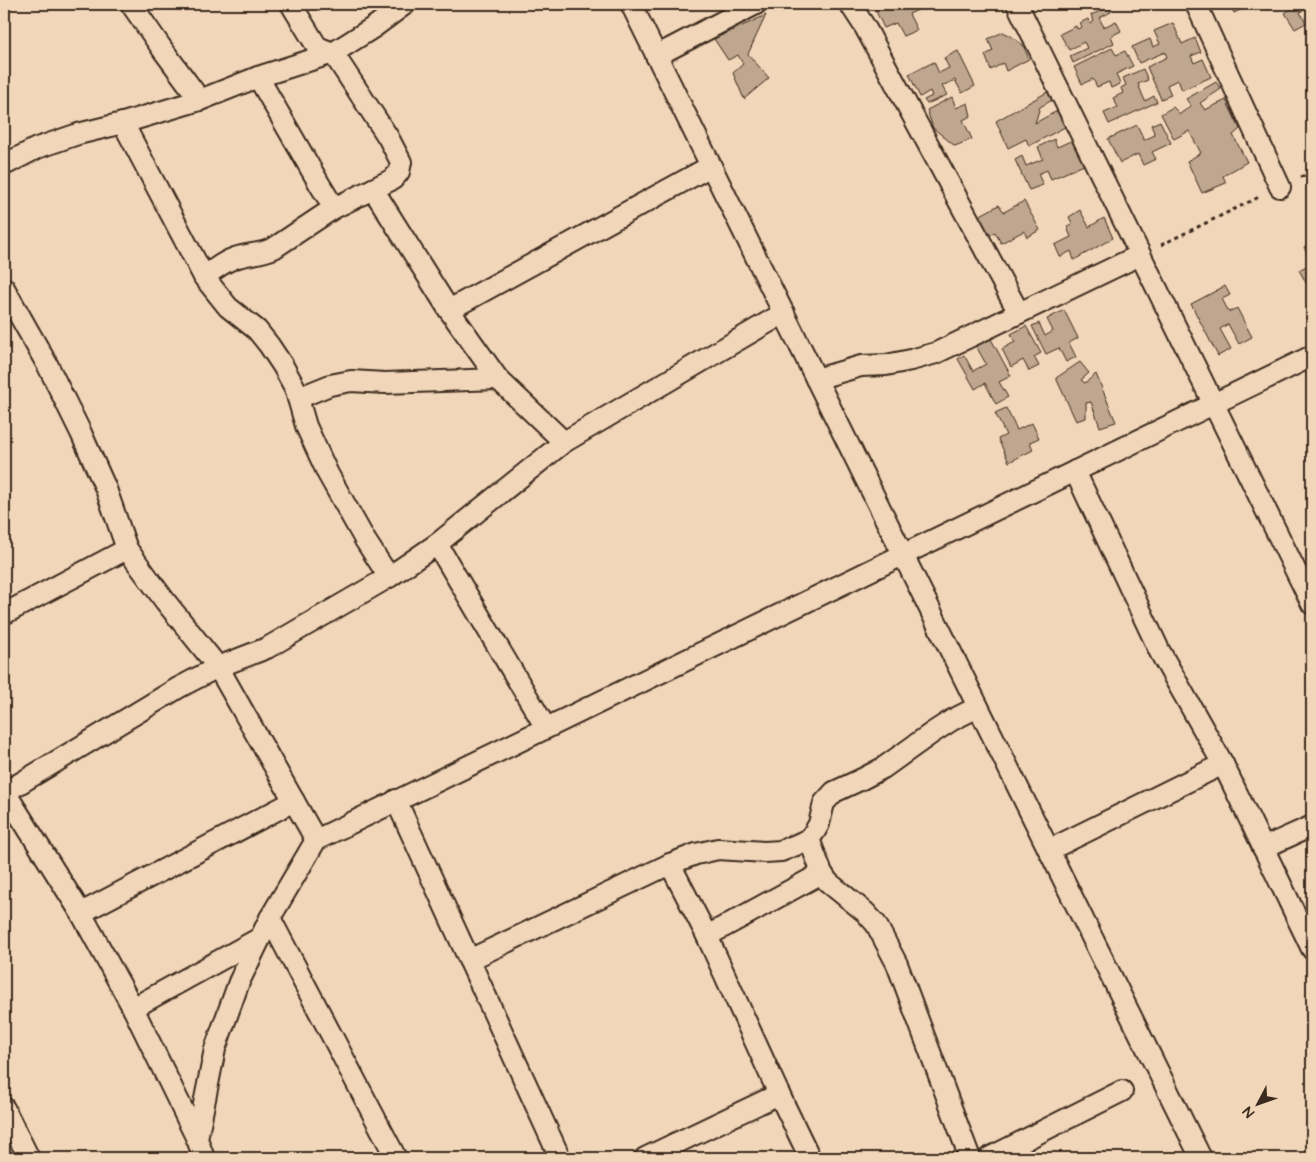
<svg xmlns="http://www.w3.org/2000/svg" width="1316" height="1162" viewBox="0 0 1316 1162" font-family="'Architects Daughter',sans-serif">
<rect width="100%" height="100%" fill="#f2d6b9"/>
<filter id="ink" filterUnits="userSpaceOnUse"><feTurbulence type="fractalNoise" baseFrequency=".02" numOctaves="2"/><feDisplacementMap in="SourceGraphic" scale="10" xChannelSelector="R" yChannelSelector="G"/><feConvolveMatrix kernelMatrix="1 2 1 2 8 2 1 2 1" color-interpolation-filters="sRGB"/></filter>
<g filter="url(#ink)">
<g fill="#bfa68e" stroke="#3b2a1e">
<polygon points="876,4 931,4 909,14 917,30 903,36 896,23 884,28 873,5"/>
<polygon points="1230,4 1252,4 1234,13"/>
<polygon points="1287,4 1312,4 1312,6 1300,12 1306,23 1295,29 1285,13 1291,9"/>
<polygon points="1109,7 1111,12 1099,18 1104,27 1116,21 1121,31 1111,36 1114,43 1073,63 1070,56 1087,48 1084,42 1069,50 1060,34 1076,26 1077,29 1082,27 1080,23 1088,19 1090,24 1094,21 1091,15"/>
<polygon points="766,15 748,54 769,78 744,99 733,73 743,64 738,55 728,60 714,39"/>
<polygon points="1173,23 1182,44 1195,38 1201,52 1191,56 1194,63 1203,59 1211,77 1182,90 1178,80 1167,85 1171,95 1161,99 1147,67 1167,57 1165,52 1139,63 1132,47 1150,39 1153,47 1160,44 1154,31"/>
<polygon points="1003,32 1011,36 1023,45 1029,59 1006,71 1003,63 991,70 985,55 993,51 988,39"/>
<polygon points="1112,48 1116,55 1125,51 1133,66 1116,74 1120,84 1111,88 1109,82 1097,87 1093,79 1082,84 1074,67"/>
<polygon points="958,51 975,86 962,93 955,80 942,86 947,95 927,104 924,100 932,96 930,91 920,97 909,74 934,62 939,73 949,68 944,58"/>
<polygon points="1143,69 1148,80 1138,84 1145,101 1154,96 1157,102 1109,124 1104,113 1118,107 1113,98 1123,93 1121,88 1126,85 1123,78"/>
<polygon points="1216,82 1221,89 1200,103 1205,110 1226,100 1240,129 1233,135 1247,162 1223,176 1226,183 1202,193 1187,161 1201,153 1189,131 1174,139 1161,114 1173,107 1180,114 1191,106 1186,99"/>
<polygon points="1051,90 1054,99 1040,107 1035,123 1057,111 1065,127 1029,146 1026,139 1008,148 996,121"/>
<polygon points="952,97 956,108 968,103 971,116 963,120 972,139 955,146 933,128 927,110"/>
<polygon points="1160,121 1171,143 1152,152 1156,159 1143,165 1138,154 1120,163 1108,139 1137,125 1144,140 1155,135 1151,125"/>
<polygon points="1054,139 1057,147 1073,140 1084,165 1051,179 1047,170 1038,174 1043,185 1029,190 1015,160 1022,156 1026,166 1043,159 1038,147"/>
<polygon points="1024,201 1040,230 1027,237 1024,231 1001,243 995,232 984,239 973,219 999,205 1004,212"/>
<polygon points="1080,210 1089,227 1104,218 1113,238 1074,260 1071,251 1060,257 1055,245 1071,237 1067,227 1072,223 1069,217"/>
<polygon points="1312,243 1312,293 1299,270 1312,263 1304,247"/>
<polygon points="1225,286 1230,295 1222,299 1229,312 1237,308 1252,337 1239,344 1228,324 1220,329 1231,349 1218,356 1191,304"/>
<polygon points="1064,310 1078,338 1069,343 1076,357 1066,362 1059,348 1046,354 1032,326 1039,323 1045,336 1053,331 1047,319"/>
<polygon points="1026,326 1041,353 1034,357 1039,366 1029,371 1023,360 1011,367 1002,349 1015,342 1011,334"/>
<polygon points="991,339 1011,376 999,382 1008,397 996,404 985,383 975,389 958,359 964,355 973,371 986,364 976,346"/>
<polygon points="1080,362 1089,373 1081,380 1085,383 1096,374 1116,422 1100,427 1091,402 1086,403 1086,418 1076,421 1056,378"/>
<polygon points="1006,408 1017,430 1032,423 1039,438 1030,442 1033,450 1009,462 998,439 1006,435 995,413"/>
</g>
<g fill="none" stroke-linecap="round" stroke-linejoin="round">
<defs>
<g id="street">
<polyline points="131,4 163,50 200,100"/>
<polyline points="291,4 316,45 320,48 333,53 388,137 401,162 399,172 393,179 373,189"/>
<polyline points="631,4 1201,1158"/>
<polyline points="850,4 865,27 1019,313"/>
<polyline points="1017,4 1312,604"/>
<polyline points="1196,4 1280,187"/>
<polyline points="656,56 756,4"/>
<polyline points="258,77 320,185 334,208"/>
<polyline points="123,123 204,277 228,307 257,330 269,345 283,366 295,388 306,426 328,474 365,540 389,577"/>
<polyline points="4,165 37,148 78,134 123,123 200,100 258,77 333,53 374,27 405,4"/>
<path d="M204,277c9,-7 19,-15 31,-19 14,-5 24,-3 39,-10l60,-40 39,-19 76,121 49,69 66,63"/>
<polyline points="4,288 48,366 81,433 106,489 127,549 165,601 218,667 316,840"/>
<polyline points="449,310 711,166"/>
<polyline points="816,379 861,366 886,365 911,360 936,353 1140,255"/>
<polyline points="298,398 330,385 351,381 385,383 498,379"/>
<polyline points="1075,471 1160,652 1223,764"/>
<polyline points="437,544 546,728"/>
<polyline points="4,614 127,549"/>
<polyline points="5,792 81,913 133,1008 197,1139 204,1158"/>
<polyline points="4,793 178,688 218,667 267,648 389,577 437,544 564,442 784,313"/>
<polyline points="396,800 560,1158"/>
<polyline points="809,839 822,873 828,882 865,912 876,924 897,964 970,1158"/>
<polyline points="1263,848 1312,826"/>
<polyline points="1049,850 1223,764 1312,949"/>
<polyline points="670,864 707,936 779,1094 810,1158"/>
<polyline points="81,913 294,801"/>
<polyline points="270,918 396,1158"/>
<polyline points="707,936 822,873"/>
<polyline points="469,960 670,864 696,854 718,849 765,852 781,851 796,845 809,839 815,831 819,824 824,803 834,792 862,779 883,768 932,733 952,720 978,707"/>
<polyline points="133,1008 260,938"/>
<polyline points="4,1108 29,1158"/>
<polyline points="197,1139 215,1049 239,982 270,918 316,840 1312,356"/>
<polyline points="645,1158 779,1094"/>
<polyline points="989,1158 1122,1091"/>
</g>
</defs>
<use href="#street" stroke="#3b2a1e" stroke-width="24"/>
<g stroke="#3b2a1e" stroke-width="3" stroke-dasharray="4 4" stroke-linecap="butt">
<polyline points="1301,177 1312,172"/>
<polyline points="1161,245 1259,197"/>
</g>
<use href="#street" stroke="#f2d6b9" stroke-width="20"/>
</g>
</g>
<rect width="1316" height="1162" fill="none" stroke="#f2d6b9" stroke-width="20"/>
<rect x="10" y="10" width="1296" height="1142" fill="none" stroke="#3b2a1e" stroke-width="2" filter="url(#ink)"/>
<g transform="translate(1258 1104) rotate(229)" stroke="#f2d6b9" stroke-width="4" paint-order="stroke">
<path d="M0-4L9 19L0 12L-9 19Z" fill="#3b2a1e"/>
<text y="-8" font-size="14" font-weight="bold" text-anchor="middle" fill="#3b2a1e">N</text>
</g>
</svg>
